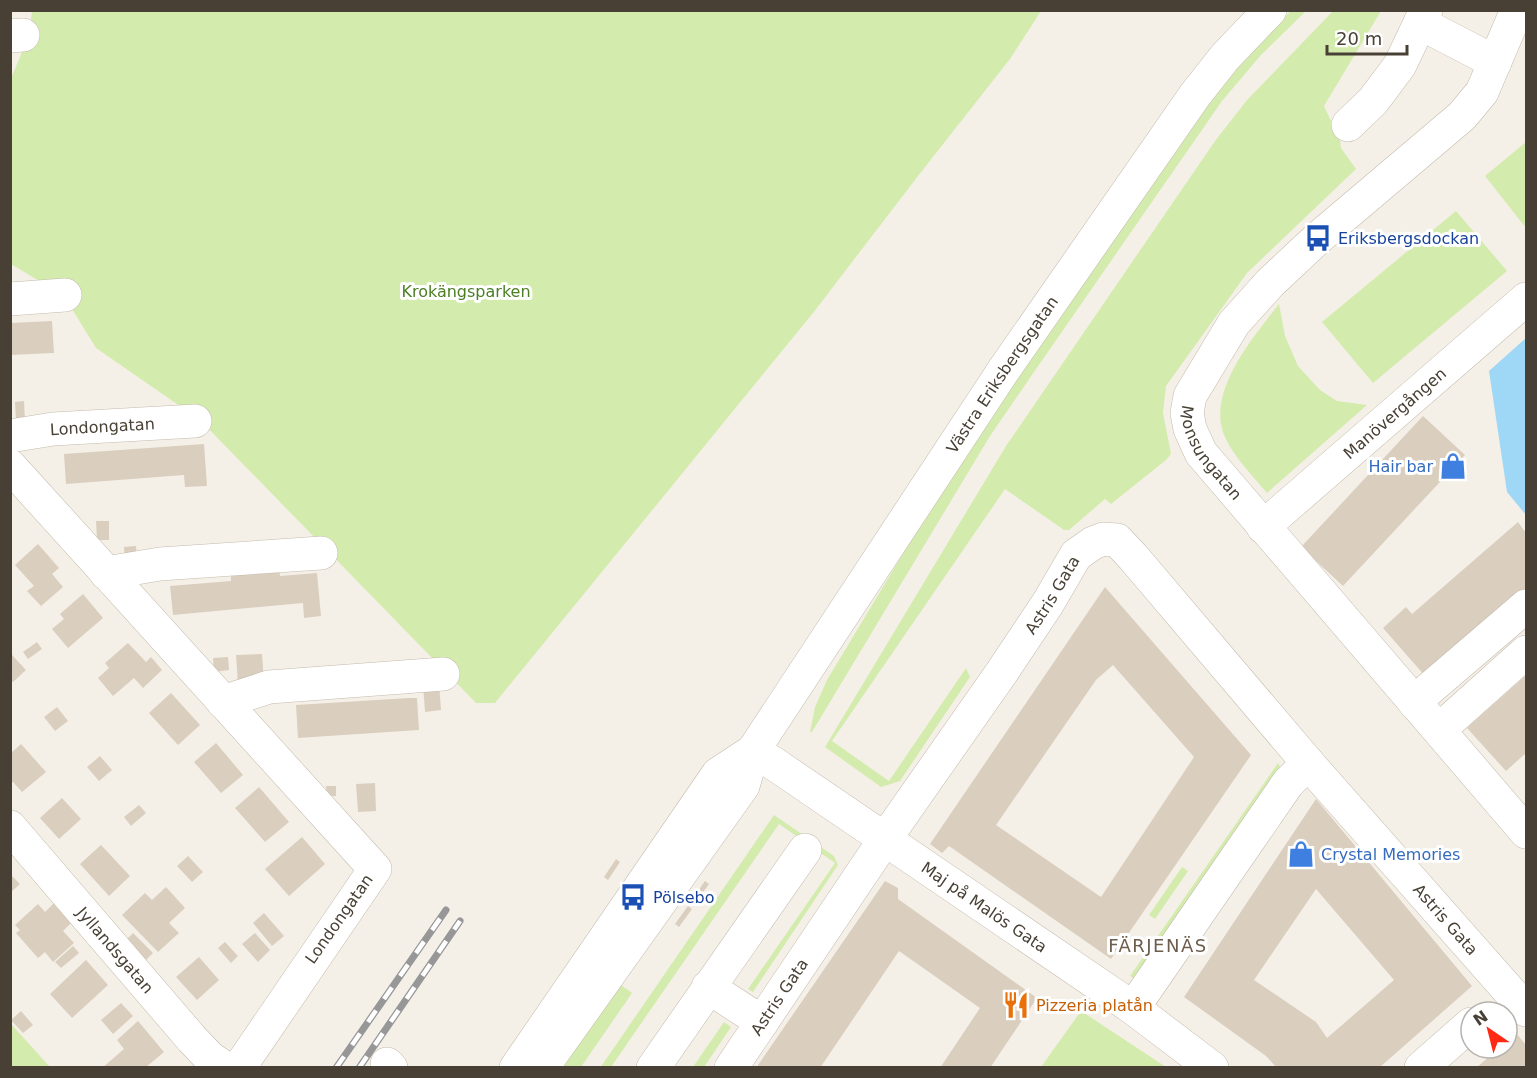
<svg xmlns="http://www.w3.org/2000/svg" width="1537" height="1078" viewBox="0 0 1537 1078" font-family="'DejaVu Sans',sans-serif">
<rect width="100%" height="100%" fill="#f5f0e7"/>
<g fill="#d3ecad">
<polygon points="32,11 1041,11 1010,59 918,176 813,313 495,703 476,703 200,420 96,348 64,296 11,264 10,81 29,35"/>
<polygon points="1291,11 1306,11 1261,55 1222,101 1034,372 990,436 812,732 810,732 815,707 827,680 928,512 969,448 1208,103 1264,36"/>
<polygon points="1333,11 1381,11 1324,106 1340,140 1341,148 1356,169 1247,273 1166,386 1163,413 1171,454 1166,460 1111,504 1105,499 1069,530 1064,530 1005,489 832,741 889,781 966,668 970,677 900,781 881,787 825,747 1006,446 1215,141 1247,100"/>
<polygon points="1526,142 1526,228 1485,176"/>
<polygon points="1456,211 1507,271 1373,383 1322,322"/>
<path d="M1279,304l6,32 13,30 22,24 17,11 30,4 -100,88c-14,-17 -39,-42 -45,-64 -11,-43 32,-93 57,-125z"/>
<polygon points="1278,763 1282,771 1137,980 1130,976"/>
<polygon points="774,815 834,856 838,865 753,992 748,989 835,863 779,824 611,1067 600,1068"/>
<polygon points="1182,867 1188,871 1155,919 1149,915"/>
<polygon points="617,982 632,993 581,1067 554,1068"/>
<polygon points="1081,1011 1166,1067 1041,1067"/>
<polygon points="724,1022 731,1027 704,1067 693,1067"/>
<polygon points="10,1024 11,1024 50,1067 11,1067"/>
</g>
<polygon fill="#9fd7f6" points="1526,338 1526,515 1507,492 1489,371"/>
<g fill="#dacebf" fill-rule="evenodd">
<polygon points="52,321 54,353 10,355 10,323"/>
<polygon points="24,401 25,421 16,422 15,402"/>
<polygon points="1423,416 1465,455 1343,586 1301,547"/>
<polygon points="204,444 207,486 185,487 184,475 66,484 64,454"/>
<polygon points="96,521 109,521 109,540 97,540"/>
<polygon points="1518,522 1526,533 1526,590 1426,677 1383,628 1406,607 1412,614"/>
<polygon points="38,544 59,568 52,574 63,587 41,606 27,591 34,586 15,565"/>
<polygon points="136,546 137,561 125,562 124,547"/>
<polygon points="279,566 280,576 317,573 321,616 304,618 303,603 173,615 170,586 231,581 231,571"/>
<path d="M1105,587l146,168 -140,204 -162,-113 -7,7 -12,-9zM1113,665l81,92 -93,140 -105,-72 100,-145z"/>
<polygon points="83,594 103,618 68,648 52,629 64,619 60,614"/>
<polygon points="37,642 42,649 28,659 23,652"/>
<polygon points="128,643 146,662 151,657 162,670 143,688 134,678 113,696 98,678 109,668 105,663"/>
<polygon points="262,654 264,682 238,684 236,655"/>
<polygon points="12,655 26,670 13,682 10,679 10,657"/>
<polygon points="228,657 229,670 214,672 213,658"/>
<polygon points="1526,675 1526,753 1506,771 1467,728"/>
<polygon points="439,683 441,710 425,712 423,684"/>
<polygon points="171,693 200,725 178,745 149,713"/>
<polygon points="409,698 417,698 419,730 298,738 296,705"/>
<polygon points="57,707 68,721 55,731 44,717"/>
<polygon points="216,743 243,775 221,793 194,762"/>
<polygon points="21,744 46,772 22,792 13,782 10,784 10,754"/>
<polygon points="100,756 112,770 99,781 87,767"/>
<polygon points="375,783 376,811 358,812 356,784"/>
<polygon points="326,786 336,786 336,796 327,796"/>
<polygon points="259,787 289,822 265,842 235,808"/>
<polygon points="62,798 81,819 59,839 40,818"/>
<path d="M1316,799l156,187 -93,82h-102l-11,-12 -82,-59zM1316,889l78,91 -67,58 -11,-16 -62,-42z"/>
<polygon points="139,805 146,813 131,826 124,817"/>
<polygon points="302,837 325,864 289,896 265,869"/>
<polygon points="101,845 130,876 109,896 80,864"/>
<polygon points="188,856 203,872 192,882 177,866"/>
<polygon points="616,859 620,862 608,880 604,877"/>
<polygon points="10,874 20,884 10,893"/>
<polygon points="705,881 709,884 696,902 692,899"/>
<polygon points="885,881 898,888 898,899 1037,998 990,1068 940,1068 980,1008 899,951 820,1068 756,1068"/>
<polygon points="166,887 185,908 169,923 179,933 158,952 122,915 145,893 152,900"/>
<polygon points="55,902 73,921 63,931 74,943 53,962 45,952 38,958 16,933 20,930 15,925 38,904 45,912"/>
<polygon points="688,906 692,909 679,927 675,924"/>
<polygon points="264,913 284,936 272,946 253,923"/>
<polygon points="133,933 153,953 142,964 122,944"/>
<polygon points="255,933 270,950 258,962 242,944"/>
<polygon points="225,942 238,956 231,963 218,948"/>
<polygon points="73,946 79,953 61,968 55,962"/>
<polygon points="199,957 219,980 197,1000 176,977"/>
<polygon points="86,960 108,985 72,1018 50,994"/>
<polygon points="121,1003 133,1016 113,1034 101,1020"/>
<polygon points="21,1011 33,1025 23,1033 11,1020"/>
<polygon points="138,1021 164,1052 145,1068 102,1068 124,1049 117,1040"/>
<polygon points="1516,1033 1526,1045 1526,1068 1476,1068 1499,1048 1507,1048 1507,1041"/>
</g>
<g fill="none" stroke-linecap="round" stroke-linejoin="round">
<defs>
<g id="minor">
<path id="s1" d="M1517,10l-35,82 -20,24 -144,122 -48,45 -36,40 -44,73 -3,17 3,16 11,24 325,379"/>
<polyline points="1420,23 1495,62"/>
<polyline points="10,36 23,35"/>
<polyline points="1348,125 1373,101 1400,65 1426,10"/>
<polyline points="10,299 65,295"/>
<path id="s2" d="M10,436l43,-7 142,-8"/>
<polyline points="10,466 375,869 239,1068"/>
<path id="s3" d="M1263,527l263,-228"/>
<polyline points="106,573 160,564 321,553"/>
<polyline points="223,702 269,687 443,674"/>
<polyline points="1414,702 1526,606"/>
<polyline points="1439,730 1526,652"/>
<path id="s4" d="M753,751l20,12 360,245 79,60"/>
<path id="s5" d="M10,827l182,212 18,19 15,10"/>
<polyline points="708,987 762,1022"/>
<polyline points="1133,1008 1288,783 1308,763"/>
<polyline points="387,1064 391,1068"/>
<polyline points="516,1068 718,774 753,751"/>
<path id="s6" d="M542,1068l201,-282 10,-35 250,-380 192,-276 30,-38 45,-47"/>
<polyline points="653,1068 805,850"/>
<path id="s7" d="M731,1068l154,-229 117,-167 46,-69 28,-48 17,-12 10,-4 14,1 16,17 175,206 218,247"/>
<polyline points="1421,1068 1471,1024"/>
</g>
</defs>
<use href="#minor" stroke="#c4baac" stroke-width="34"/>
<use href="#minor" stroke="#fff" stroke-width="33"/>
<defs>
<g id="rail">
<polyline points="336,1068 446,910"/>
<polyline points="359,1068 460,921"/>
</g>
</defs>
<use href="#rail" stroke="#979797" stroke-width="7"/>
<use href="#rail" stroke="#fff" stroke-width="4.5" stroke-dasharray="14" stroke-linecap="butt"/>
</g>
<defs>
<symbol id="bus-bare" viewBox="-9 -9 18 18"><path d="M-5-6H5V4H4V6H2V4H-2V6H-4V4H-5ZM-3.5-4V0h7V-4ZM-3.5 1.2v1.5H-2V1.2ZM2 1.2v1.5H3.5V1.2Z" fill="#1a4fb4" stroke="#fff" stroke-width="2.5" paint-order="stroke"/></symbol>
<symbol id="shop-bare" viewBox="-9 -9 18 18"><path d="M-5-2.5h2.3a2.7 3.5 0 0 1 5.4 0H5L5.5 6h-11ZM-1.5-2.5h3a1.5 2.3 0 0 0-3 0Z" fill="#3f7fe0" stroke="#fff" stroke-width="2.5" paint-order="stroke"/></symbol>
<symbol id="restaurant-bare" viewBox="-9 -9 18 18"><path d="M-5-6h1v4h1v-4h1v4h1v-4h1v5L-1.5 .5V6h-2V.5L-5-1ZM5-6V6H3V1.5H1.5Q1.5-4 5-6Z" fill="#e8710a" stroke="#fff" stroke-width="2.5" paint-order="stroke"/></symbol>
</defs>
<g fill-rule="evenodd">
<use href="#bus-bare" x="1299" y="219" width="38" height="38"/>
<use href="#shop-bare" x="1434" y="447" width="38" height="38"/>
<use href="#shop-bare" x="1282" y="835" width="38" height="38"/>
<use href="#bus-bare" x="614" y="878" width="38" height="38"/>
<use href="#restaurant-bare" x="997" y="986" width="38" height="38"/>
</g>
<g text-anchor="middle" dominant-baseline="central" stroke-width="6" stroke-linejoin="round" paint-order="stroke">
<g font-size="16" fill="#164399" stroke="#fff" text-anchor="start">
<text x="1338" y="238">Eriksbergsdockan</text>
<text x="653" y="897">Pölsebo</text>
</g>
<g font-size="16" fill="#4c7f24" stroke="#fff">
<text x="466" y="291">Krokängsparken</text>
</g>
<g font-size="16" fill="#484035" stroke="#fff">
<text stroke="none"><textPath href="#s6" startOffset="834">Västra Eriksbergsgatan</textPath></text>
<text stroke="none"><textPath href="#s3" startOffset="174">Manövergången</textPath></text>
<text stroke="none"><textPath href="#s2" startOffset="93">Londongatan</textPath></text>
<text stroke="none"><textPath href="#s1" startOffset="578">Monsungatan</textPath></text>
<text stroke="none"><textPath href="#s7" startOffset="572">Astris Gata</textPath></text>
<text stroke="none"><textPath href="#s4" startOffset="279">Maj på Malös Gata</textPath></text>
<text transform="translate(339 919) rotate(-55)">Londongatan</text>
<text stroke="none"><textPath href="#s7" startOffset="1166">Astris Gata</textPath></text>
<text stroke="none"><textPath href="#s5" startOffset="162">Jyllandsgatan</textPath></text>
<text stroke="none"><textPath href="#s7" startOffset="86">Astris Gata</textPath></text>
</g>
<g font-size="16" fill="#366cbe" stroke="#fff" text-anchor="end">
<text x="1433" y="466">Hair bar</text>
<text x="1321" y="854" text-anchor="start">Crystal Memories</text>
</g>
<g font-size="16" fill="#c56008" stroke="#fff" text-anchor="start">
<text x="1036" y="1005">Pizzeria platån</text>
</g>
<g font-size="18" letter-spacing="1.5" fill="#6c5d4c" stroke="#fff">
<text x="1158" y="945">FÄRJENÄS</text>
</g>
</g>
<rect width="1537" height="1078" fill="none" stroke="#484035" stroke-width="24"/>
<g transform="translate(1489 1030) rotate(325)"><circle r="28" fill="#ffffff" stroke="#b6b3ae" stroke-width="1.5"/>
<path d="M0-4.5L10 22L0 15L-10 22Z" fill="#ff2914"/>
<text y="-9" font-size="16" font-weight="bold" text-anchor="middle" fill="#484035">N</text>
</g>
<path d="M1327 45v9h80v-9" fill="none" stroke="#484035" stroke-width="3"/>
<text x="1336" y="45" font-size="18" fill="#484035" stroke="#ffffff" stroke-width="4.5" paint-order="stroke">20 m</text>
</svg>
